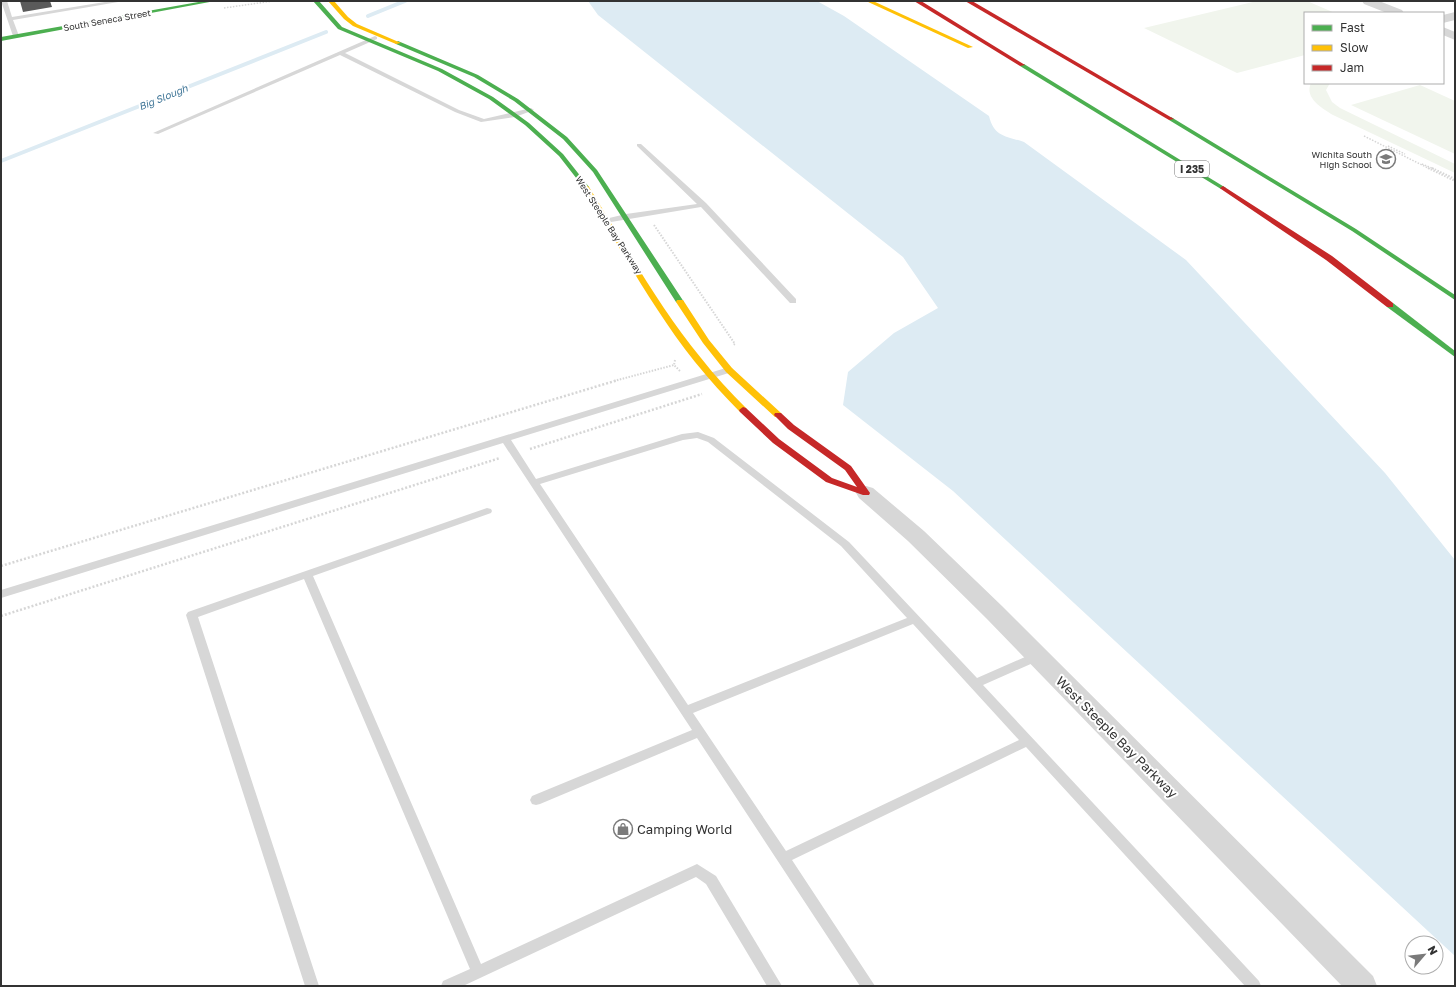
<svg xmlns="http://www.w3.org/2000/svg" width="1456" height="987" viewBox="0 0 1456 987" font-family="'Golos Text',sans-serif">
<rect width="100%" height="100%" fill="#fff"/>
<g fill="#f1f5ed">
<polygon points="1257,1 1307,1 1335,13 1305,13 1305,55 1237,73 1144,28"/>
<path d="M1311,83h19l-4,7 6,12 8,6 115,56v9l-122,-58c-11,-7 -29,-17 -22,-32z"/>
<polygon points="1420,85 1455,101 1455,154 1351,105"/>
</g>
<path fill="#ddebf3" d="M588,1h229l27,15 145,100c5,21 17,20 35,26l162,118 199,213 70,87v396l-502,-465 -110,-86 5,-33 46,-39 44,-25 -35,-51 -305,-242z"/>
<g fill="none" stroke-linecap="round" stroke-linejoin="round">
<g stroke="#ddebf3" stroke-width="4">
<polyline points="368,16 405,1"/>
<polyline points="1,161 326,32"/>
</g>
<g stroke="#d6d6d6" stroke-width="1.5" stroke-dasharray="1.5 1.5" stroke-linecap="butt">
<polyline points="224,8 273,1"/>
<polyline points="1364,136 1430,169"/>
<polyline points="1388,146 1405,154"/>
<polyline points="1422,164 1434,169"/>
</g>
<g stroke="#d6d6d6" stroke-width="2" stroke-dasharray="1.5 1.5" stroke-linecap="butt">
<polyline points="1428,168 1455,181"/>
<polyline points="1432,168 1455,179"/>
<polyline points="654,225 735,344 733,345"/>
<polyline points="675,360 674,365 680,371"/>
<polyline points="614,381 674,365"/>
</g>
<g stroke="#d6d6d6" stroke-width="2.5" stroke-dasharray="2 2" stroke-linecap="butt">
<polyline points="530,449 702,394"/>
<polyline points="1,566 618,380"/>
<polyline points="1,616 500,458"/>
</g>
<g fill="#d7d7d7" fill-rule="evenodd">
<polygon points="1,1 7,1 12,17 111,1 124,1 13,20 19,36 16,38 13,36"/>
<polygon points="375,36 377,37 377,39 345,53 459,110 484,119 531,108 534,110 515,117 481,122 455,112 340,55 158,134 153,133"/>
<polygon points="637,144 641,144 706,203 796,299 796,303 790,303 701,207 605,223 605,219 626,214 697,204 637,146"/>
<path d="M729,367l3,1 1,2 -1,2 -221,68 25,39 146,-45 16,-2 16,6 135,104 128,136 57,-25h8l2,3 -2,3 -59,26 276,296 2,5h-16l-219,-239 -234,113 83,126h-15l-163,-248 -157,66 -4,1 -4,-1 -2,-4 2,-4 160,-66 -189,-287 -502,155v-8zM697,438l11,4 133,104 66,72 -219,87 -148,-221 143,-44zM913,624l106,116 -233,111 -93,-138z"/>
<polygon points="487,508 491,509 492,511 491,513 313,576 481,964 697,864 716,876 782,986 767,986 706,884 696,877 463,986 441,986 443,981 470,969 304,579 198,617 319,986 305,986 186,615 188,612"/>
</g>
<g fill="#d7d7d7" fill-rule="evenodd">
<polygon points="1362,1 1379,1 1402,10 1404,13 1387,13 1364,4"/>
<polygon points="1455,12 1455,20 1443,23 1443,15"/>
<polygon points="1443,27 1455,32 1455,40 1443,35"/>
<polygon points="866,486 873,488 924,531 1002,606 1373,976 1377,986 1342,986 986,618 908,541 859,498 856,493 859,488"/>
</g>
<g fill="#4caf50" fill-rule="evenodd">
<polygon points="204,1 215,1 1,41 1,37"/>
<polygon points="313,1 319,1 342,27 442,69 493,97 529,123 563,154 589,187 584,188 559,156 525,125 489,99 438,71 338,29"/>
<polygon points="398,41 478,75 518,99 567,137 597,170 684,302 683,304 680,304 676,302 593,172 563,139 514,101 474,77 396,44 395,43"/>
<polygon points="1020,64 1024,64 1226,188 1221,189 1020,66"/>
<polygon points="1171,117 1356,229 1455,295 1455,300 1352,231 1169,120 1169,118"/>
<polygon points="1387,303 1393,303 1455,351 1455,357 1387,307"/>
</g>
<g fill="#ffc107" fill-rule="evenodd">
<polygon points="328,1 334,1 348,17 357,24 401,43 396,44 353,26 344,19"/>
<polygon points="866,1 873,1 973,47 968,48"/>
<path d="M586,185l3,2c36,58 69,119 112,171 14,18 29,34 45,50l1,2 -1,2h-6c-16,-16 -31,-33 -45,-50 -43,-54 -76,-116 -112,-175z"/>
<polygon points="677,300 683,300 709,340 732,368 781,413 782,415 781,417 775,417 726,372 703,343 676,302"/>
</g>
<g fill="#c62828" fill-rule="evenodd">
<polygon points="914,1 921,1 1025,65 1020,66"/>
<polygon points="965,1 972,1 1174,119 1169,120"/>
<polygon points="1223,186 1332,256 1393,303 1393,307 1387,307 1326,260 1221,189 1220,188"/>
<polygon points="743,407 746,408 779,439 832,478 857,487 845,470 788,429 774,415 775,413 781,413 794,425 851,466 870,493 869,495 863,495 826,482 773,443 740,412 739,410"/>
</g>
</g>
<polygon fill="#5a5a5a" points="20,1 50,1 52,7 23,12"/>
<defs>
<symbol id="school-ring" viewBox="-11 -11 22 22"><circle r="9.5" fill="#fff" stroke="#7a7a7a" stroke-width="1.5"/><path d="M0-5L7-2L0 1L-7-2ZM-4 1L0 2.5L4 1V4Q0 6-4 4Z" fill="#7a7a7a"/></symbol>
<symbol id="shop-ring" viewBox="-11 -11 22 22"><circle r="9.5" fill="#fff" stroke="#7a7a7a" stroke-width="1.5"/><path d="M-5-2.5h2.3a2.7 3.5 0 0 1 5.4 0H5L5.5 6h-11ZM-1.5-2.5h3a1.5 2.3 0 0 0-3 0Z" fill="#7a7a7a"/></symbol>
</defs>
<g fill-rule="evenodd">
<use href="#school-ring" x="1375" y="148" width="22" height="22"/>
<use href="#shop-ring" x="612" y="818" width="22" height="22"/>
</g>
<g text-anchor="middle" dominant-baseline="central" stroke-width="4" stroke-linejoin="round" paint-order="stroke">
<g font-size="9" fill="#333" stroke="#fff">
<text transform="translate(107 20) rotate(-10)">South Seneca Street</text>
<text transform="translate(609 225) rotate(57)">West Steeple Bay Parkway</text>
</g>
<g font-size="9" fill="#333" stroke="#fff" text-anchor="end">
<text x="1372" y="154">Wichita South<tspan x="1372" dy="10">High School</tspan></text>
</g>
<g font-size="10" font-style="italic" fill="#3f7597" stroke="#fff">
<text transform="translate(163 97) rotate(-22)">Big Slough</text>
</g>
<rect fill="#fff" stroke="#707070" stroke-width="1" x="1175" y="161" width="34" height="16" rx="3"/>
<g font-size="10" font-weight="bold" fill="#333">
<text x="1192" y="169">I 235</text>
</g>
<g font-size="13" fill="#333" stroke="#fff">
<text transform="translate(1117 737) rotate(45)">West Steeple Bay Parkway</text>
</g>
<g font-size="13" fill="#333" stroke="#fff" text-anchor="start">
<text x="637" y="829">Camping World</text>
</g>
</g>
<rect width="1456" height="987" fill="none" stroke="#333333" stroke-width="4"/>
<rect x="1304" y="12" width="140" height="72" fill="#ffffff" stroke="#adadad"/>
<rect x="1312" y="25" width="20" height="6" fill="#4caf50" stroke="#adadad"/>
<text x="1340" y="32" font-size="12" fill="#333333">Fast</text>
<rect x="1312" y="45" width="20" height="6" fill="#ffc107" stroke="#adadad"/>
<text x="1340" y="52" font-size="12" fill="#333333">Slow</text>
<rect x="1312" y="65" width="20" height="6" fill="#c62828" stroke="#adadad"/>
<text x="1340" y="72" font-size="12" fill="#333333">Jam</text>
<g transform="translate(1424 955) rotate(62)"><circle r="19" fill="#ffffff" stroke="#adadad"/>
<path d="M0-3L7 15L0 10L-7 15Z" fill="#7a7a7a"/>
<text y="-6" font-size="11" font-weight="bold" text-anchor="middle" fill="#333333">N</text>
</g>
</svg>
